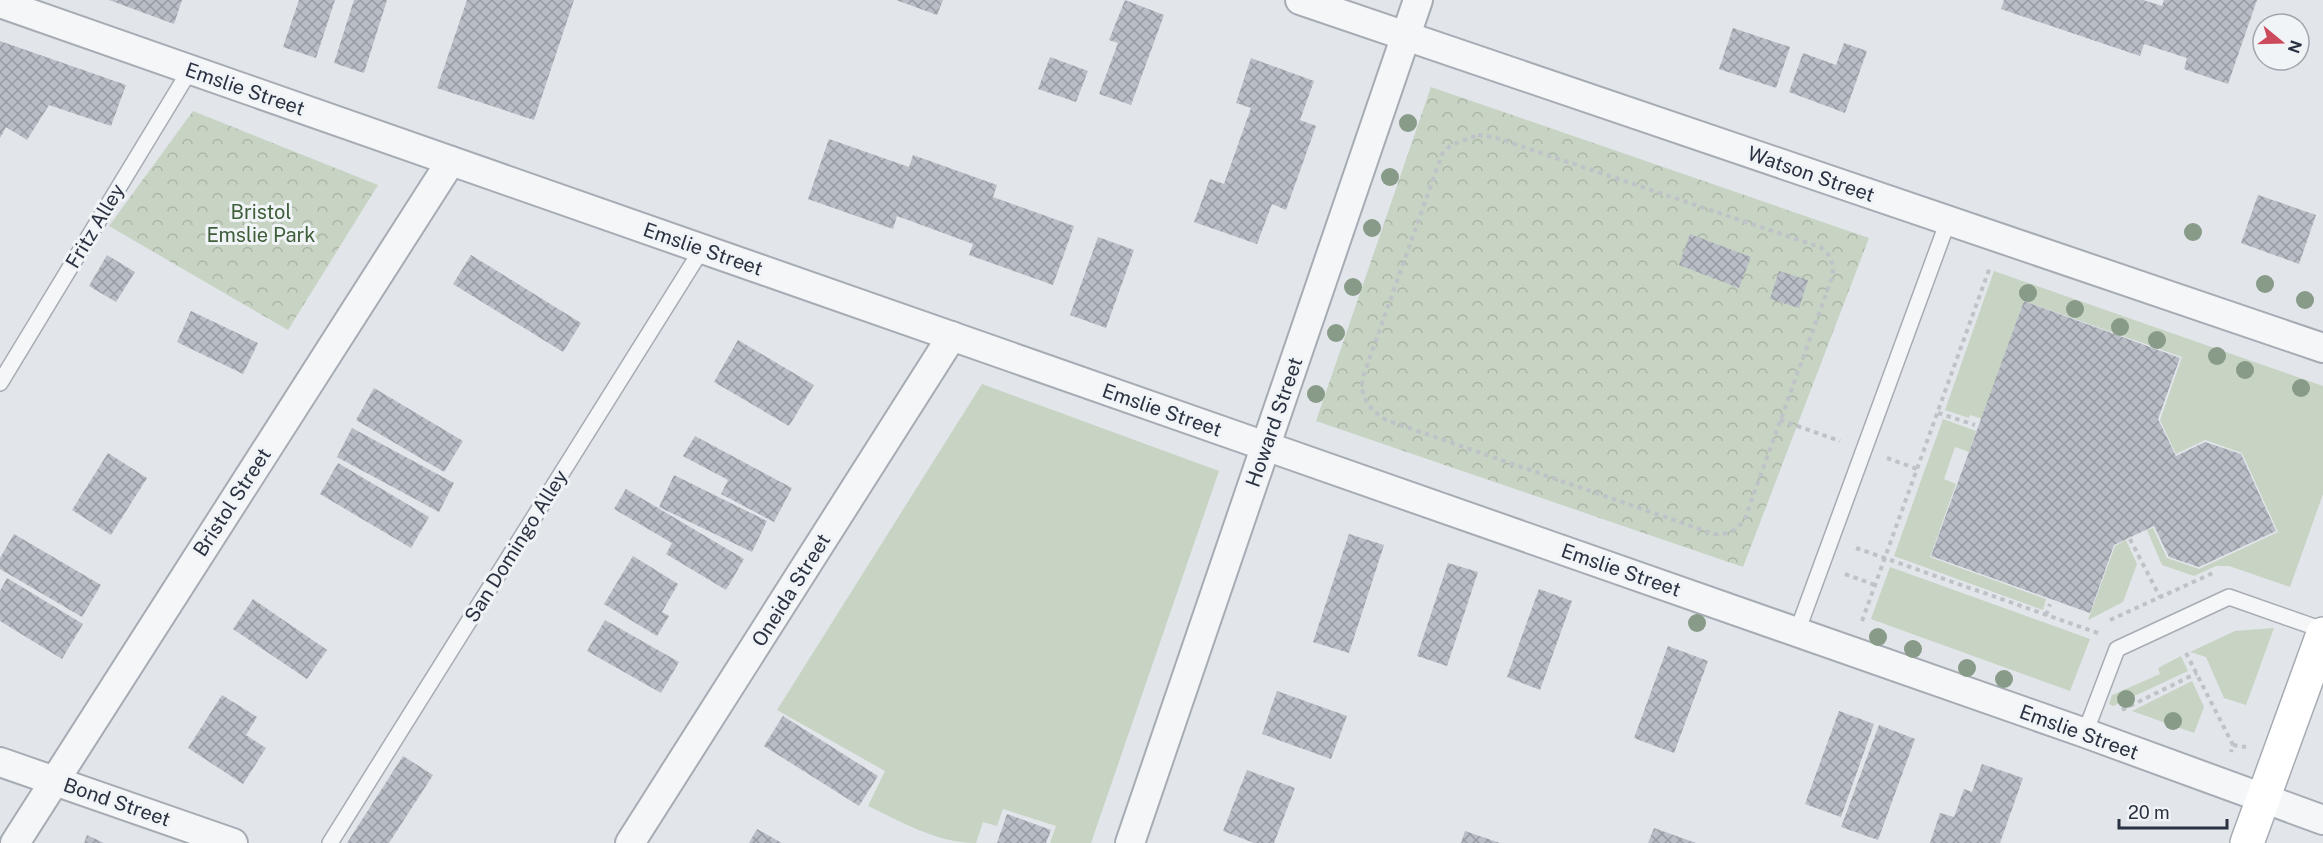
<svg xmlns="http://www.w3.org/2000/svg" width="2323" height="843" viewBox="0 0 2323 843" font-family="'Public Sans',sans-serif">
<defs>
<pattern id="park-crowns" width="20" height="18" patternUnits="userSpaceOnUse" patternTransform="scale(1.5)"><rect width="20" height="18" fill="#c7d3c3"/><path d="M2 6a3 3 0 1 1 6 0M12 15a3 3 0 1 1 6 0" fill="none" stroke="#abb6a9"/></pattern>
<pattern id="building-cross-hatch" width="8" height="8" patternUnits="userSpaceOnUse" patternTransform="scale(1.5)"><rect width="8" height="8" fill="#b9bec6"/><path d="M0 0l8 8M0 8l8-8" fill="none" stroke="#979ba2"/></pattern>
</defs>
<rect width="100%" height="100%" fill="#e2e5ea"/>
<g fill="#c7d3c3">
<polygon points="1994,271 2323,386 2323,494 2290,587 2229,566 2216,566 2194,576 2162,565 2147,530 2153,528 2167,558 2199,569 2278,532 2242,453 2205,440 2176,454 2160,420 2182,357 2024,301 1982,419 1970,415 1969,418 1945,410"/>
<path d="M982,384l237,87 -128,372h-41l6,-17 -53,-17 -6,17 -14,-4 -7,21c-39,0 -74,-21 -108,-37l17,-35 -108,-61z"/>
<polygon points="1943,419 1976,431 1969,452 1955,447 1944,479 1956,484 1930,557 2046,599 2043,610 1894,556"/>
<polygon points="2126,540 2137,564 2123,602 2088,620 2115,546"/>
<polygon points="1890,567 2090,639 2070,691 1871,619"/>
<polygon points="2274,628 2246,705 2224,698 2206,657 2190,652 2235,631"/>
<polygon points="2181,656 2188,671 2113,706 2109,704 2112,695 2160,674 2158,668"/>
<polygon points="2192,681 2204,707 2194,733 2132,711"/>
</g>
<g fill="url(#park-crowns)">
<polygon points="1431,87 1869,238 1743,567 1316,421"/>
<polygon points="193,111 378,185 288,330 109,226"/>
</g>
<g fill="url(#building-cross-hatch)">
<polygon points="109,0 182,0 174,24"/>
<polygon points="299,0 335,0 316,58 283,47"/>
<polygon points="354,0 387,0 364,73 334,63"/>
<polygon points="467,0 574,0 534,120 437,88"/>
<polygon points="896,0 943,0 937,15"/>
<polygon points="1125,0 1164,15 1131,105 1099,94 1118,43 1109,40"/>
<polygon points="2004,0 2143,0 2162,6 2164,0 2257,0 2228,84 2184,69 2187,58 2144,44 2140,56 2001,9"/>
<polygon points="1733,28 1790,47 1776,88 1719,69"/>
<polygon points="0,41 126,85 111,126 49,105 27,140 6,127 0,138"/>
<polygon points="1844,43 1867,51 1845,113 1789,92 1803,53 1836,65"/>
<polygon points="1050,57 1088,71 1076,102 1038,89"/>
<polygon points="1251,58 1314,81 1300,120 1316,126 1286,210 1272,204 1257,244 1194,222 1210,179 1224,184 1251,108 1236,103"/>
<polygon points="829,139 909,167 913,155 997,185 993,197 1074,226 1053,285 969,255 973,244 897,216 893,229 808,199"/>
<polygon points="2258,195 2316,215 2299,264 2241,243"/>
<polygon points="1690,234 1751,257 1739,288 1679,265"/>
<polygon points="1098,237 1134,250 1106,328 1070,315"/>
<polygon points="107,255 135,272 116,302 89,286"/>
<polygon points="471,255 581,323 563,352 453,284"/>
<polygon points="1779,271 1808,280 1799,308 1770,299"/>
<polygon points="2024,301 2180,358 2158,419 2176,456 2205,442 2241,454 2276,531 2199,567 2169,557 2154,526 2114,545 2090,613 1931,556"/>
<polygon points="191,311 258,343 243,374 177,342"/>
<polygon points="738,340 814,385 789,426 714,382"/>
<polygon points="374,388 463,441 444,472 356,420"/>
<polygon points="352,428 454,483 439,512 337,457"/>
<polygon points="695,436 792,488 774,522 721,494 728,480 683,456"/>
<polygon points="108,453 147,478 111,535 72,510"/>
<polygon points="338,463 429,517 411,548 320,494"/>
<polygon points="674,475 767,521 752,552 659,507"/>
<polygon points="626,489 744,559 726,590 666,554 672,543 614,509"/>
<polygon points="14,534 101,585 82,617 0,569 0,558"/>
<polygon points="1349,534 1384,545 1349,653 1313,642"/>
<polygon points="633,556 678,584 662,612 669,616 657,636 604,604"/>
<polygon points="1448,563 1478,572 1447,666 1417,656"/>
<polygon points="7,578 83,624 62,659 0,621 0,591"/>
<polygon points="1539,589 1572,601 1540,690 1507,677"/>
<polygon points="253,599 327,650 307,679 233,629"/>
<polygon points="605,620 679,662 661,693 587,651"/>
<polygon points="1668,646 1708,661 1674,753 1634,738"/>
<polygon points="1277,691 1347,716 1331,759 1262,734"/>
<polygon points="222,695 257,717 246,735 266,748 243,784 188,748"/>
<polygon points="1839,711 1874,724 1841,817 1805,804"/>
<polygon points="783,716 878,776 859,806 764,746"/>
<polygon points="1879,725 1915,739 1878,840 1841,827"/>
<polygon points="403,756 433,775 389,843 347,843"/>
<polygon points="1982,764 2023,778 2000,843 1930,843 1940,813 1954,817 1964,789 1972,792"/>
<polygon points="1247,770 1295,788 1274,843 1254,843 1223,831"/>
<polygon points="1007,814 1051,830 1046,843 997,843"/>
<polygon points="1654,828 1696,843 1648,843"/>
<polygon points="757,829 782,843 749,843"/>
<polygon points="1465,831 1500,843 1461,843"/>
<polygon points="87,835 104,843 84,843"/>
</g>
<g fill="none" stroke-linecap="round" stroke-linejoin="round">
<defs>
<g id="lane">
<polyline points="0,383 190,70"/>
<polyline points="1797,632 1948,221"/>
<polyline points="2085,733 2117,649 2229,597 2323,630"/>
<polyline points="330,843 702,249"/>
</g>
<g id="street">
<polyline points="1300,0 2323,348"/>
<polyline points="0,3 2085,733 2323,820"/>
<polyline points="0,762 233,843"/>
<polyline points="15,843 451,161"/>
<polyline points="630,843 952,336"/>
<polyline points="1130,843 1418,0"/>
</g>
<polyline id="secondary" points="2247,843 2323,634"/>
</defs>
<use href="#lane" stroke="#a7acb4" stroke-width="18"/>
<use href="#street" stroke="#a7acb4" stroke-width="32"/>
<use href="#secondary" stroke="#a7acb4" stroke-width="36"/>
<g stroke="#bfc3c8" stroke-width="4" stroke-dasharray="4.5 4.5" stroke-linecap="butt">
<path d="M1478,135l16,2 326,110c11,7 13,15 13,28l-89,246c-10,10 -16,14 -30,13l-328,-114c-17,-11 -27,-23 -23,-43l79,-223 9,-9z"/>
<polyline points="1938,413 1975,425"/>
<polyline points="1780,420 1840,441"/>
<polyline points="1887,458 1917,469"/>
<polyline points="2130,539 2160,597"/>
<polyline points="1856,548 2098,633"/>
<polyline points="1845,574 1875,585"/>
<polyline points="2046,615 2050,604"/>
<polyline points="2110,620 2215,572"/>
<polyline points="1862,621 1990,267"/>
<polyline points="2186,653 2233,745 2231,752"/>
<polyline points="2122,710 2197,673"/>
<polyline points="2233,745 2246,747"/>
</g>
<use href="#lane" stroke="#f4f6f8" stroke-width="15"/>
<use href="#street" stroke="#f4f6f8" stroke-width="28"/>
<use href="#secondary" stroke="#fff" stroke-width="33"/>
</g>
<g fill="#889a88">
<circle cx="1408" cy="123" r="9"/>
<circle cx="1390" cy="177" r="9"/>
<circle cx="1372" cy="228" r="9"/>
<circle cx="2193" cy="232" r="9"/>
<circle cx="2265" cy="284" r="9"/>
<circle cx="1353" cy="287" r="9"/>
<circle cx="2028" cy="293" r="9"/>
<circle cx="2305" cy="300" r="9"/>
<circle cx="2075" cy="309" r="9"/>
<circle cx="2120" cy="327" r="9"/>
<circle cx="1336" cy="333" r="9"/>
<circle cx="2157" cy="340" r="9"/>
<circle cx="2217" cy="356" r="9"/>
<circle cx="2245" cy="370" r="9"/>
<circle cx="2301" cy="388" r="9"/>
<circle cx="1316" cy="394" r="9"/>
<circle cx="1697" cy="623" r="9"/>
<circle cx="1878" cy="637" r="9"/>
<circle cx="1913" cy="649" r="9"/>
<circle cx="1967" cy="668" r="9"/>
<circle cx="2004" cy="679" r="9"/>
<circle cx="2126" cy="699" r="9"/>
<circle cx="2173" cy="721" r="9"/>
</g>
<g text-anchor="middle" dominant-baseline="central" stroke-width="6" stroke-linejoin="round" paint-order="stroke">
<g font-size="20" fill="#2a3241" stroke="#f1f4f7">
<text transform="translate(245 89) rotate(19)">Emslie Street</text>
<text transform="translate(1811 174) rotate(19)">Watson Street</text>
<text transform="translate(95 226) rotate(-59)">Fritz Alley</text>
<text transform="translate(703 249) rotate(19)">Emslie Street</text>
<text transform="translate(1162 410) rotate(19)">Emslie Street</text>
<text transform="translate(1274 422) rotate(-71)">Howard Street</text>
<text transform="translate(232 502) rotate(-57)">Bristol Street</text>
<text transform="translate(516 546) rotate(-58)">San Domingo Alley</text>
<text transform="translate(1621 570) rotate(19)">Emslie Street</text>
<text transform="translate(791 590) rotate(-58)">Oneida Street</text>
<text transform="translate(2079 732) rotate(20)">Emslie Street</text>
<text transform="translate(117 802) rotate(19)">Bond Street</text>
</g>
<g font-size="20" fill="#3e5d38" stroke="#f1f4f7">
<text x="261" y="212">Bristol<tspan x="261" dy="23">Emslie Park</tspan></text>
</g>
</g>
<g transform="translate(2281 42) rotate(109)"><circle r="28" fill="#f1f4f7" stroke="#a1a6ae" stroke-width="1.5"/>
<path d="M0-4.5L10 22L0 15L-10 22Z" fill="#cb4b5c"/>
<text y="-9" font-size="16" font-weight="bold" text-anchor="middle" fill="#2a3241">N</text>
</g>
<path d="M2119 819v9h108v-9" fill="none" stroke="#2a3241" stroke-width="3"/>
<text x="2128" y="819" font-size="18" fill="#2a3241" stroke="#f1f4f7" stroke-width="4.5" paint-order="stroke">20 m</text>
</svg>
